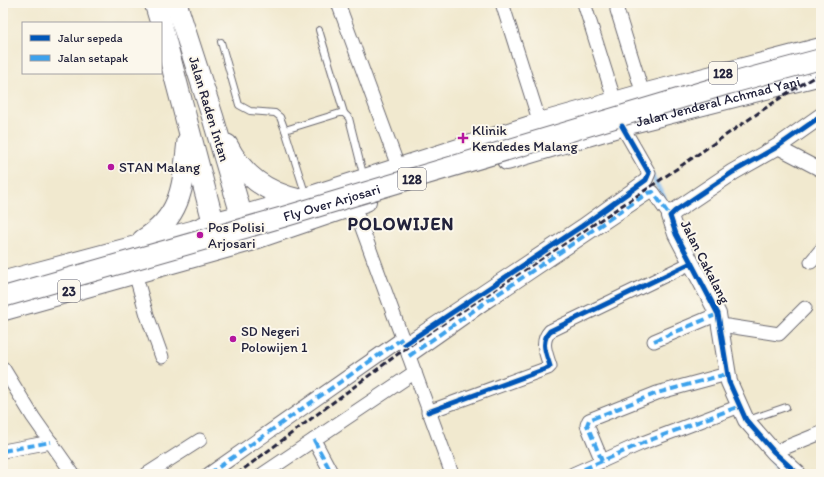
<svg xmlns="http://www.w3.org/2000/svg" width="824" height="477" viewBox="0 0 824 477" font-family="Itim,sans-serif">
<rect width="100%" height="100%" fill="#fbf7ec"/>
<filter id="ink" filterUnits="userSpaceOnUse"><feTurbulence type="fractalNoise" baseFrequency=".025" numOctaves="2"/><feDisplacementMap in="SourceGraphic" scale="8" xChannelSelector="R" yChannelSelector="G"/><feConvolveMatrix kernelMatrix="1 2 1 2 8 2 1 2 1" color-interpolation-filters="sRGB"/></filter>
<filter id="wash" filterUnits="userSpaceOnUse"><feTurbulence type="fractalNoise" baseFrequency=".012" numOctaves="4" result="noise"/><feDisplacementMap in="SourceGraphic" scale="16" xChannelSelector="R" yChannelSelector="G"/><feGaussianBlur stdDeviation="0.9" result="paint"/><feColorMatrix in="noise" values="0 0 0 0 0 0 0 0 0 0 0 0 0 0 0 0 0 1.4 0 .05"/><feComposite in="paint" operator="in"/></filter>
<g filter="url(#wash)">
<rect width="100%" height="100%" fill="#f1e9cf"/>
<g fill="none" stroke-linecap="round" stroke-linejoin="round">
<g stroke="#7fbbf1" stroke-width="4.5">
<polyline points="651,174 664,197"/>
<polyline points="769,456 779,474"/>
</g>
</g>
</g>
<g filter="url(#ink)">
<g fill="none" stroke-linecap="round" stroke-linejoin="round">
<defs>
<g id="service">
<polyline points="319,30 344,113"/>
<polyline points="221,42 239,105 250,111 275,113 280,117 285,130"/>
<polyline points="306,196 285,130 340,113 344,113 349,118 364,178"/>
<polyline points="748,420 786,407"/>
</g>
<g id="minor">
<polyline points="338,3 399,169"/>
<polyline points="502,3 540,123"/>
<polyline points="584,3 615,102"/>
<polyline points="619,3 617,10 643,94"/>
<polyline points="777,147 821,170"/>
<polyline points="354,206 452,474"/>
<polyline points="811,262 821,250"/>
<polyline points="135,273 147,315 162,357"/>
<polyline points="721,325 779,334 805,308"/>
<polyline points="654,341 718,314"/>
<polyline points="405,344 582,226 646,180 649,173 622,126"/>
<polyline points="409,356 483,304 648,193 653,192 670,216"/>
<polyline points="3,368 33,417 73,474"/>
<path d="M428,412l120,-44 2,-2c-4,-13 -10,-24 0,-35l141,-68"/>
<polyline points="314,440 332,474"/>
<polyline points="3,451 51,442"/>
<polyline points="774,452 821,433"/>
<polyline points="602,461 587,425 589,420 657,393 727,374"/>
<polyline points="147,474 200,440"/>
<polyline points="209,474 403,338"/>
<polyline points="263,474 415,372"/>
<polyline points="573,474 640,444 740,406"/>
</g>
<polyline id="tertiary" points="798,474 774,452 746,420 729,382 718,314 676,234 670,216 675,211 733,172 777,147 821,116"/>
<g id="primary">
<path id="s1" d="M507,160l121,-36 193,-49"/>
<polyline points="241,216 299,200 540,123 643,94 821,48"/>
<polyline points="249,241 366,201"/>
</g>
<g id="trunk">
<polyline points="155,3 161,23"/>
<polyline points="161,24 217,236"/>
<path d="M227,145c16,31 39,47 72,55"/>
<path d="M143,240c40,-24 40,-57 45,-99"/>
<polyline points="3,282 194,231 214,223 241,216"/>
<polyline points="3,310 249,241 213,118 176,3"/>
</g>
</defs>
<use href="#service" stroke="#6a686f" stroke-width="8"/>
<use href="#minor" stroke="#6a686f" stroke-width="15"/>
<use href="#tertiary" stroke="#6a686f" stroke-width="18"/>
<use href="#primary" stroke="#6a686f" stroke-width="22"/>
<use href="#trunk" stroke="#6a686f" stroke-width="23"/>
<use href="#service" stroke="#fff" stroke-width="6"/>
<use href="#minor" stroke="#fff" stroke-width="13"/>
<use href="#tertiary" stroke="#fff" stroke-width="16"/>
<use href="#primary" stroke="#fff" stroke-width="20"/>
<use href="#trunk" stroke="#fff" stroke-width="21"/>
<polyline stroke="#22223b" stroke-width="3" stroke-dasharray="6 3" stroke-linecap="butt" points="237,474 406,348 650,187 789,92 821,73"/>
<defs>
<g id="primary-bridge">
<path id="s2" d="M3,297l280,-80 445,-133 93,-25"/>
</g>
</defs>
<use href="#primary-bridge" stroke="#6a686f" stroke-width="22" stroke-linecap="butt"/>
<use href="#primary-bridge" stroke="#fff" stroke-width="20"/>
<g stroke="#3ea2ec" stroke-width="4" stroke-dasharray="8 4" stroke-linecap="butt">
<polyline points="654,341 718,314"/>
<polyline points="409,356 483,304 648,193 653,192 670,216"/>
<polyline points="314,440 332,474"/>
<polyline points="3,451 51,442"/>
<polyline points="602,461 587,425 589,420 657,393 727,374"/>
<polyline points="209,474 403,338"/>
<polyline points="573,474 640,444 740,406"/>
</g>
<defs>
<g id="cycleway">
<polyline points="405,344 582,226 646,180 649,173 622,126"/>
<path d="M428,412l120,-44 2,-2c-4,-13 -10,-24 0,-35l141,-68"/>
<polyline points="798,474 774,452 746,420 729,382 718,314 676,234 670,216 675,211 733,172 777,147 821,116"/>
</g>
</defs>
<use href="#cycleway" stroke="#fbf7ec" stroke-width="8"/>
<use href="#cycleway" stroke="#0057b8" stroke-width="5"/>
</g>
</g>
<g fill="#b5179e" stroke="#fbf7ec" stroke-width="1.5">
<path d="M461 132h4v4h4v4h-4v4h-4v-4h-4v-4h4z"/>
<circle cx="111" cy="167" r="4"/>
<circle cx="200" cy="235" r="4"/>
<circle cx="233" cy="339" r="4"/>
</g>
<g text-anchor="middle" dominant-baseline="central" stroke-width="4" stroke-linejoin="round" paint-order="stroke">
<g fill="#fbf7ec" stroke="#636270" stroke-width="1">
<rect x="709" y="62" width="28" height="22" rx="3"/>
<rect x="398" y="168" width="28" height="22" rx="3"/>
<rect x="58" y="280" width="22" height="22" rx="3"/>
</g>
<g font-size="13" font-weight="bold" fill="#22223b">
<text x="723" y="73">128</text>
<text x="412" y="179">128</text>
<text x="69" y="291">23</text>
</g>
<g font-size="14" fill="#22223b" stroke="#fbf7ec">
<text stroke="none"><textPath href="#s1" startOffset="219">Jalan Jenderal Achmad Yani</textPath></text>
<text transform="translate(209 109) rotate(73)">Jalan Raden Intan</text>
<text stroke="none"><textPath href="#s2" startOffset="342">Fly Over Arjosari</textPath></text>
<text transform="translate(705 262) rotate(63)">Jalan Cakalang</text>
</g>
<g font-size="14" fill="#22223b" stroke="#fbf7ec" text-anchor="start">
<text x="472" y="130">Klinik<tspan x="472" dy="16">Kendedes Malang</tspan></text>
<text x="119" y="167">STAN Malang</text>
<text x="208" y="227">Pos Polisi<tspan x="208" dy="16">Arjosari</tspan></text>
<text x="241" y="331">SD Negeri<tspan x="241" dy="16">Polowijen 1</tspan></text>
</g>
<g font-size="18" font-weight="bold" letter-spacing="1" fill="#22223b" stroke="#fbf7ec">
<text x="401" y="224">POLOWIJEN</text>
</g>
</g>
<rect width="824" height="477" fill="none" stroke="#fbf7ec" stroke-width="16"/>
<rect x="22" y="22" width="140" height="52" fill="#fbf7ec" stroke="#a4a2a5"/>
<rect x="30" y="35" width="20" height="6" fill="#0057b8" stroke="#a4a2a5"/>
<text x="58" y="42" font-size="12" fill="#22223b">Jalur sepeda</text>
<rect x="30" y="55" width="20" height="6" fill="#3ea2ec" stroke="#a4a2a5"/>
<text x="58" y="62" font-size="12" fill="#22223b">Jalan setapak</text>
</svg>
